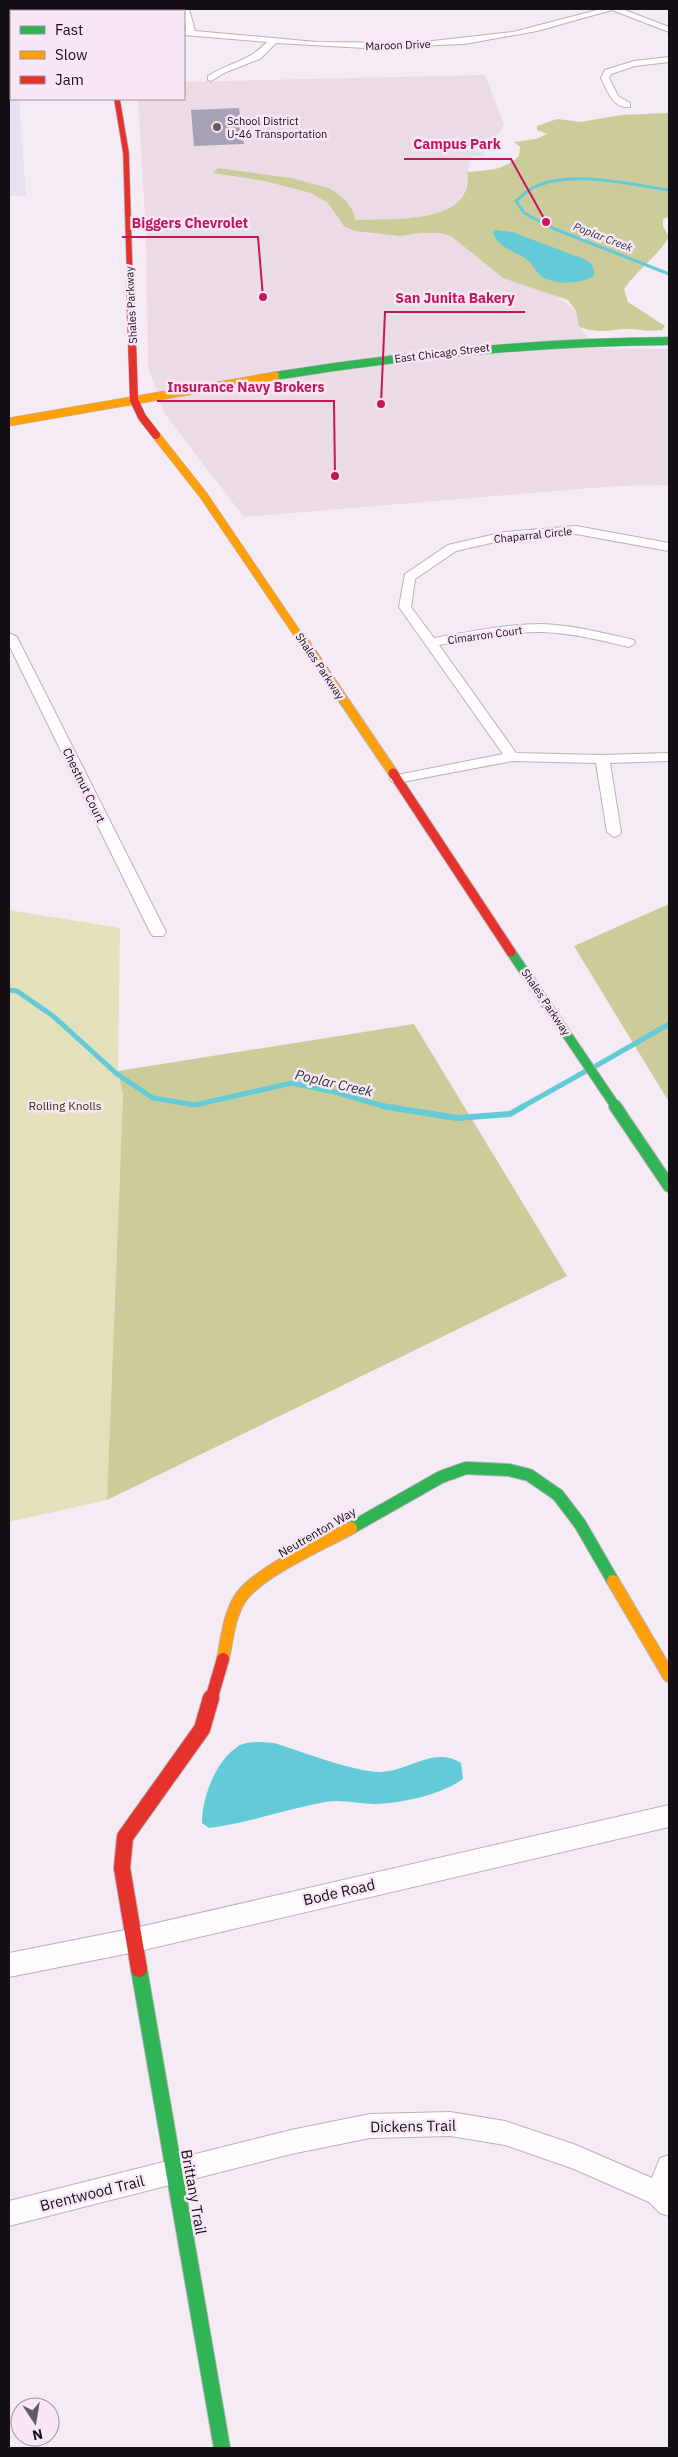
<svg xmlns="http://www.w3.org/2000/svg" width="678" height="2457" viewBox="0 0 678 2457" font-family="'IBM Plex Sans',sans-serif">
<rect width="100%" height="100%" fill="#f5ebf4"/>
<polygon fill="#ebdbe4" points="485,75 504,125 483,156 470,157 465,195 451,236 503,278 553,293 576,311 579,327 597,348 669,349 669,485 616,486 244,517 164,413 148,366 146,235 138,99 184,99 184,82"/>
<polygon fill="#e7e1f1" points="9,9 13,9 13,11 11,11 11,99 19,99 26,196 9,196"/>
<polygon fill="#e3e1bc" points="9,910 120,928 118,1071 123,1095 107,1500 9,1522"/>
<g fill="#cccb9a">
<path d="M669,113v104l-6,2v7l6,11c-11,19 -32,33 -45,52l4,13 37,24 -3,4c-13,2 -24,-1 -36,-1 -22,1 -23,5 -47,-2l-3,-16 -8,-11 -65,-22 -52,-42 -12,-3h-18l-21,3 -45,-5 -11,-5 -16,-23 -17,-10 -46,-12 -52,-8 5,-5 73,10 37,10c12,6 26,17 27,32 33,-2 121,6 112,-48 21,-2 36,-1 52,-16l1,-9 -6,-5 22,-3 11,-5 -10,-4v-4l20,-7 24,3 40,-7z"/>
<polygon points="669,904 669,1102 574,946"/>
<polygon points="414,1024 567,1276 107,1500 123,1095 118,1071"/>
</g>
<g fill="#62cbd7">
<path d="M496,230l16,2 72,27c8,5 11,8 10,17 -14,8 -35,9 -50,2 -8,-4 -11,-15 -19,-20 -10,-6 -29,-12 -32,-26z"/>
<path d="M260,1742l14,1c26,8 83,30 107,29 29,-1 53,-26 80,-9l2,16c-23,16 -60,24 -88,25 -17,0 -33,-5 -50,-2 -39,7 -76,21 -116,26l-7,-5c0,-25 13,-61 35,-76 5,-4 16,-5 23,-5z"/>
</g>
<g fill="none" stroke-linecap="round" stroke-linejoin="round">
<path stroke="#62cbd7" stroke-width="3" d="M669,190c-39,-5 -102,-22 -138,-1 -6,3 -10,8 -15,12l8,12 28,15 117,46"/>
<g stroke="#62cbd7" stroke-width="5">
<polyline points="9,990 17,991 53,1016 117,1074 153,1098 195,1105 292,1083 335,1092 386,1107"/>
<polyline points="594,1067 669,1024"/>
<polyline points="522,1107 586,1071"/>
</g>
<polyline stroke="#62cbd7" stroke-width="6" points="382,1106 457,1118 510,1114 524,1106"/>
</g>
<polygon fill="#a6a1b4" points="239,108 244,144 194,146 191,110"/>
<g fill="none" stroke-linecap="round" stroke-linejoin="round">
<defs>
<g id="street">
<path d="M181,9h8l6,22 121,11 99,1 98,-11 88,-23h21l47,18v5l-57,-22 -75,21 -73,13 -99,4 -89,-5 -16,16 -34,13 -15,9 -3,-1v-4c22,-14 40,-14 59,-34l-83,-7v-4h2l-2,-20z"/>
<path d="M669,57v5l-34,4 -24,8 -2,4 9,18 12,7v4c-17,2 -23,-17 -29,-29l4,-8 29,-9z"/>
<path d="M576,526l93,17v8l-93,-17 -72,6 -48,11 -41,28 -4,28 23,31c35,-6 72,-14 108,-14 31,1 61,9 92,16l1,3 -6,4c-29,-7 -58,-14 -87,-15 -35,-1 -69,8 -103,13l77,108 86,2 67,-2v8l-59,2 11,69 -2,3 -5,2 -7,-5 -11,-69 -84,-2 -115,22 -5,-1 -2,-3 2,-3 5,-1 106,-21 -104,-147 6,-33 43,-29 56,-13z"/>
<polygon points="9,633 17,637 166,932 163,936 153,936 150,932 9,645"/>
<polygon points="669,1805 669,1827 135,1952 9,1977 9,1953 135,1928"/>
<polygon points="450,2112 505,2121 576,2145 652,2178 660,2158 669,2155 669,2216 660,2213 649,2202 574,2169 505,2145 450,2136 370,2138 291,2154 9,2226 9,2201 291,2130 370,2114"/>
</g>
<polyline id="fast-far4" points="103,9 103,11"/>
<path id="fast-far3" d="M275,376c131,-21 261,-34 394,-35"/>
<polyline id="fast-far2" points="511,952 616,1107"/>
<g id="fast-far1">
<polyline points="615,1106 669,1186"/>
<polyline points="351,1528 441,1477 466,1468 509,1470 529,1475 558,1495 580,1524 613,1581"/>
</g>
<polyline id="fast" points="139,1969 222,2448"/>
<g id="slow-far2">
<polyline points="9,422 275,376"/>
<polyline points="156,435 204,496 305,645"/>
</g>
<polyline id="slow-far1" points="305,643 393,773"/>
<g id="slow">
<polyline points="613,1581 669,1676"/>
<path d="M223,1659c4,-20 6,-44 18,-62 19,-26 81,-53 110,-69"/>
</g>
<polyline id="jam-far4" points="117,99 126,153 130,283"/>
<polyline id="jam-far3" points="130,282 134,400 142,417 156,435"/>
<polyline id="jam-far2" points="393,773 511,952"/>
<polyline id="jam-far1" points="211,1700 223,1659"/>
<polyline id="jam" points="139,1969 122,1868 125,1837 202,1729 211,1698"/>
</defs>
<use href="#street" stroke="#b9b1b8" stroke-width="2"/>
<use href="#fast-far4" stroke="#b9b1b8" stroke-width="7"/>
<use href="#fast-far3" stroke="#b9b1b8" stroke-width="9"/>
<use href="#fast-far2" stroke="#b9b1b8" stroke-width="11"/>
<use href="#fast-far1" stroke="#b9b1b8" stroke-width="14"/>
<use href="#fast" stroke="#b9b1b8" stroke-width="18"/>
<use href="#slow-far2" stroke="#b9b1b8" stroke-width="9"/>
<use href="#slow-far1" stroke="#b9b1b8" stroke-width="11"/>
<use href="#slow" stroke="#b9b1b8" stroke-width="14"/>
<use href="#jam-far4" stroke="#b9b1b8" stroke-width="7"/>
<use href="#jam-far3" stroke="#b9b1b8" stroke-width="9"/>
<use href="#jam-far2" stroke="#b9b1b8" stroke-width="11"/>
<use href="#jam-far1" stroke="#b9b1b8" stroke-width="14"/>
<use href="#jam" stroke="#b9b1b8" stroke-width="18"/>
<use href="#street" fill="#fefcfd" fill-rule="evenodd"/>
<use href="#fast-far4" stroke="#30b455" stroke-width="5.5"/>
<use href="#fast-far3" stroke="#30b455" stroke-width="8"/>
<use href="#fast-far2" stroke="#30b455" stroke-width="9"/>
<use href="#fast-far1" stroke="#30b455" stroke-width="12"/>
<use href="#fast" stroke="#30b455" stroke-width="16"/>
<use href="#slow-far2" stroke="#ff9f0a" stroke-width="8"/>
<use href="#slow-far1" stroke="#ff9f0a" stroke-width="9"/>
<use href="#slow" stroke="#ff9f0a" stroke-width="12"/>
<use href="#jam-far4" stroke="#e5322d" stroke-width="5.5"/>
<use href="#jam-far3" stroke="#e5322d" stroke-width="8"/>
<use href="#jam-far2" stroke="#e5322d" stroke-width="9"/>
<use href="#jam-far1" stroke="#e5322d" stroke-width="12"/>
<use href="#jam" stroke="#e5322d" stroke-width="16"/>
</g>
<circle fill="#635c62" stroke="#f9e7f7" stroke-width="2" cx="217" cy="127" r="5"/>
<g text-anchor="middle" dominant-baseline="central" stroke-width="5" stroke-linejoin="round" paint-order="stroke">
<g font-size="11" fill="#140f14" stroke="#f9e7f7">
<text transform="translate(398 45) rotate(-2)">Maroon Drive</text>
<text transform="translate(131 305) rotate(-93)">Shales Parkway</text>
<text transform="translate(442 353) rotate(-7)">East Chicago Street</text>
<text transform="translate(533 535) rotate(-6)">Chaparral Circle</text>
<text transform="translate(485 635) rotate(-8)">Cimarron Court</text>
<text transform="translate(320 666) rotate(56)">Shales Parkway</text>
<text transform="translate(546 1002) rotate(56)">Shales Parkway</text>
</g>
<g font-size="11" fill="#140f14" stroke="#f9e7f7" text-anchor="start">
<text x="227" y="121">School District<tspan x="227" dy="13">U-46 Transportation</tspan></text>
</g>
<g font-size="11" font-style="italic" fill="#1f3639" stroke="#f9e7f7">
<text transform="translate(603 237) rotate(21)">Poplar Creek</text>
</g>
<g font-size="12" fill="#140f14" stroke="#f9e7f7">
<text transform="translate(84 785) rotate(64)">Chestnut Court</text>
<text transform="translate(317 1532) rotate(-30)">Neutrenton Way</text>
</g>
<g font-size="12" fill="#34350d" stroke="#f9e7f7">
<text x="65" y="1105">Rolling Knolls</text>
</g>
<g font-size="14" font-style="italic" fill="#1f3639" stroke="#f9e7f7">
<text transform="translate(334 1083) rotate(13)">Poplar Creek</text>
</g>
<g font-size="15" fill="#140f14" stroke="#f9e7f7">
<text transform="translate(339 1892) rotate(-13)">Bode Road</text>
<text transform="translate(413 2126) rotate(-1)">Dickens Trail</text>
<text transform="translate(194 2192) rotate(80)">Brittany Trail</text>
<text transform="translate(92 2193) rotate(-14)">Brentwood Trail</text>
</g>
</g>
<path fill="none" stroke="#c2185b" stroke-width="2" d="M546 222L511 159H404M263 297L258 237H122M381 404L385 312H525M335 476L334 401H157"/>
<g fill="#c2185b" stroke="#f9e7f7" stroke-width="2">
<circle cx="546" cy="222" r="5"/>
<circle cx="263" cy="297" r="5"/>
<circle cx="381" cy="404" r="5"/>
<circle cx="335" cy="476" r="5"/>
</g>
<g font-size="14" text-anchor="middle" font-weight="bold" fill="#c2185b" stroke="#f9e7f7" stroke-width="5" stroke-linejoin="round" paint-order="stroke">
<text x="457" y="149">Campus Park</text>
<text x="190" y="228">Biggers Chevrolet</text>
<text x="455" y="303">San Junita Bakery</text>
<text x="246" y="392">Insurance Navy Brokers</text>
</g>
<rect width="678" height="2457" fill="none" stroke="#140f14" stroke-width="20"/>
<rect x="10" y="10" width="175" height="90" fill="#f9e7f7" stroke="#9d919c"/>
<rect x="20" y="26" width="25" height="8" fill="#30b455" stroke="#9d919c"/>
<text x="55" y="35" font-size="15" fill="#140f14">Fast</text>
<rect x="20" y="51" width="25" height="8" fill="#ff9f0a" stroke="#9d919c"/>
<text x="55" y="60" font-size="15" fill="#140f14">Slow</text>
<rect x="20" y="76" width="25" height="8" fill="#e5322d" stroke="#9d919c"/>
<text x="55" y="85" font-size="15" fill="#140f14">Jam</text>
<g transform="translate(35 2422) rotate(168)"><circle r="24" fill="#f9e7f7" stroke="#9d919c"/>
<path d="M0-4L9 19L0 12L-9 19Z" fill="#635c62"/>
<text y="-8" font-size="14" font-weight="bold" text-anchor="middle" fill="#140f14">N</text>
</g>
</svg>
